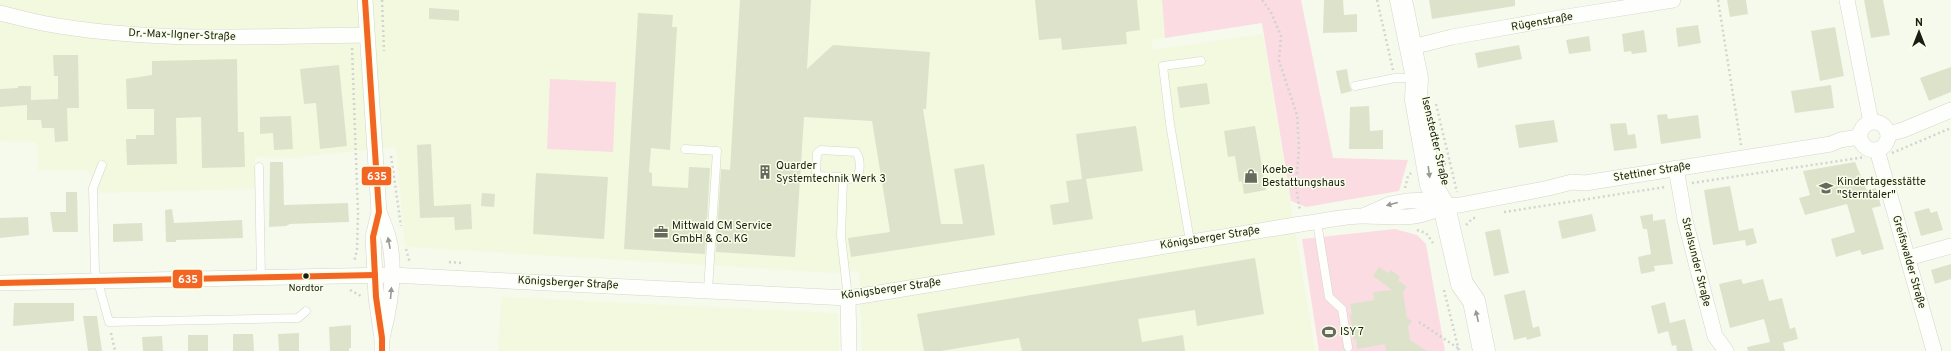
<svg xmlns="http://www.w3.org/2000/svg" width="1951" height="351" viewBox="0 0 1951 351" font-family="Overpass,sans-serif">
<rect width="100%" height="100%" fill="#f6faed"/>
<g fill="#f2f9df">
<polygon points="0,0 1162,0 1165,38 1152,40 1153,50 1263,34 1315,351 862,351 859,271 835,273 405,247 396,147 293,158 255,157 255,189 100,193 87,170 38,170 37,142 0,141"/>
<polygon points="501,297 838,313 839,351 498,351"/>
</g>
<g fill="#fbdce3">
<polygon points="1162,0 1301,0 1333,158 1408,160 1399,191 1306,207 1291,201 1262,23 1165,38"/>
<polygon points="550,79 616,82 613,152 547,149"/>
<polygon points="1395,229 1417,235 1426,244 1445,351 1319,351 1302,239"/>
</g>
<g fill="#dde3cb">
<polygon points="740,0 811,0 807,69 833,45 930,52 926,109 923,109 941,224 963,224 954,169 984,164 995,235 851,257 848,238 890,232 872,121 804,117 795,257 716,252 721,169 730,170"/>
<polygon points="1035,0 1137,0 1140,30 1126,32 1127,44 1062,50 1061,38 1039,40"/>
<polygon points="1324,0 1343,0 1344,15 1357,14 1357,32 1323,33"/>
<polygon points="1429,0 1515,0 1515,6 1432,19"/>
<polygon points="1727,0 1746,0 1748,14 1730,17"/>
<polygon points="1864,0 1883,0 1890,35 1871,38"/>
<polygon points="429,8 459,10 459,21 429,19"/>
<polygon points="638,13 673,15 672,27 677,27 670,150 651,148 649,172 652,173 652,186 688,188 689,167 710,168 705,254 624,249"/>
<polygon points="1698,25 1701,43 1678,47 1676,28"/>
<polygon points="1835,27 1844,76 1820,81 1811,31"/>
<polygon points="1644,30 1647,52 1632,54 1631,51 1624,52 1622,34"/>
<polygon points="1589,36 1591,51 1569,54 1566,40"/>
<polygon points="1519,45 1522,59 1478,68 1475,53"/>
<polygon points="53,55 78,55 79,108 67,108 68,141 55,142 54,128 42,128 41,120 27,120 27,105 0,107 0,89 18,88 18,86 31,86 31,100 58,99 58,76 54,76"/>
<polygon points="237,59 238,132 244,132 245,167 202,168 201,117 176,118 177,164 127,165 126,139 136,139 136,135 154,135 154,109 127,109 126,79 152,75 152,61"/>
<polygon points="339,65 347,146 320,149 316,103 304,104 300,69"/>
<polygon points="1951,67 1951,92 1929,101 1920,78"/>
<polygon points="1347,69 1350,87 1352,91 1341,94 1336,71"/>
<polygon points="1207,83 1210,104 1180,108 1177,87"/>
<polygon points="1831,85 1834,108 1795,113 1791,91"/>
<polygon points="1369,106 1370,131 1383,130 1383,149 1349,149 1350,107"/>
<polygon points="1667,114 1668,119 1698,115 1701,138 1661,144 1657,115"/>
<polygon points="291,116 293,149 274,150 273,133 260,134 260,117"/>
<polygon points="1554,120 1558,142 1519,148 1515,125"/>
<polygon points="1626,123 1628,135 1635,134 1637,148 1614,151 1610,124"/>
<polygon points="1136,126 1143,171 1086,179 1093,219 1053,225 1050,205 1069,202 1066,181 1082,179 1076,134"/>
<polygon points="1255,126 1266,190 1244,194 1242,181 1239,182 1235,156 1228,157 1224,131"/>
<polygon points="431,144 434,206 471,204 472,229 455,230 454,217 420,218 417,145"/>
<polygon points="270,162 283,162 284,205 348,203 349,222 290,224 286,226 269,227"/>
<polygon points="1855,162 1867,191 1876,188 1881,206 1872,208 1884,249 1862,255 1860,250 1836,257 1831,239 1855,232 1847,204 1805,215 1799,198 1810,195 1803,171"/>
<polygon points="536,173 608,177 604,239 533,234"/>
<polygon points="1730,186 1739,231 1753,228 1757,243 1746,246 1745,240 1713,245 1704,190"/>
<polygon points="66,192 77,192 78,232 53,232 50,212 66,212"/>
<polygon points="482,193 495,194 494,207 481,206"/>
<polygon points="1929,208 1931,213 1937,211 1943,230 1921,236 1914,212"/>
<polygon points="172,209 174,223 242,220 243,238 176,240 176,242 166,242 165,210"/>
<polygon points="1592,214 1596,231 1562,239 1558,221"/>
<polygon points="1653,214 1653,221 1665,219 1673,264 1654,266 1655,271 1641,274 1638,257 1651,254 1647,229 1643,229 1640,216"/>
<polygon points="28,217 29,235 0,238 0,218"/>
<polygon points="142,223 143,241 113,242 113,224"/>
<polygon points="1500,229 1509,273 1494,276 1485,232"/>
<polygon points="1255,258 1264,314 1197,326 1195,310 1138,319 1142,342 1183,335 1185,351 1022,351 1019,338 941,351 924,351 917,314"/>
<polygon points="1951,264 1951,279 1935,284 1931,270"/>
<polygon points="1379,267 1388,273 1391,270 1400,277 1398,280 1407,287 1403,292 1407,318 1412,321 1408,326 1410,340 1427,351 1386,351 1385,344 1357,349 1356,339 1354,340 1350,315 1352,314 1350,304 1374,300 1373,292 1392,290 1373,276"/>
<polygon points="1741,279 1743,284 1763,279 1769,301 1782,298 1790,329 1795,327 1798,339 1783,343 1785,351 1748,351 1747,347 1770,342 1764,319 1730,328 1719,284"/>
<polygon points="1525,290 1533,328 1539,326 1541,336 1527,340 1526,337 1514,340 1504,295"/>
<polygon points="1665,302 1670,323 1685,319 1693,351 1677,351 1676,345 1672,346 1668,331 1658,334 1651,306"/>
<polygon points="14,303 74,303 74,321 13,326"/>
<polygon points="83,316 97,316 102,351 88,351"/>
<polygon points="351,325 351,348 349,348 349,351 330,351 329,327"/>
<polygon points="299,333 299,351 279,351 278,334"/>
<polygon points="233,334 253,334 254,351 233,351"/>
<rect x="188" y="335" width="20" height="16"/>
<polygon points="162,336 163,351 143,351 142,337"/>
</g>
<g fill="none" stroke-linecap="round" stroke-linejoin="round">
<defs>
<g id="lane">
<polyline points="1355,86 1395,78 1417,78"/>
<polyline points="685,149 717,151 708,290"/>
<polyline points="102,165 93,188 95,271 109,322 298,318 306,311"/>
<polyline points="259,167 261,277"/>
<path d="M843,180l13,-2c5,-6 5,-19 0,-26l-35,-2 -4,3 -1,19 3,4 21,1 3,3 -2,56 7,62"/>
<polyline points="1317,222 1329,297 1342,309 1348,347"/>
<polyline points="1190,241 1170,124 1163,66 1201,61"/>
</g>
<g id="street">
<path d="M365,0l14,212c3,8 7,16 9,24 9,31 2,71 -6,102"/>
<polyline points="1847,0 1871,122"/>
<path d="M0,13c16,4 31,8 47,11 105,19 213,12 319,11"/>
<polyline points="1412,47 1452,37 1547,20 1673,0"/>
<circle cx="1874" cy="136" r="14"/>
<polyline points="1888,134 1903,130 1951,110"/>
<polyline points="1877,150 1934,351"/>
<polyline points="1676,168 1685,220 1715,336 1726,351"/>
<polyline points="379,212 373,237 376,297 382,338 382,351"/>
<polyline points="1365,215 1390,204 1406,201 1427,200 1444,206 1460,205 1549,188 1572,182 1585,183 1831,144 1840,140 1859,137"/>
<polyline points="1908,258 1951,246"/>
<path d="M0,283l391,-8 457,23 453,-74c20,-2 41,-8 62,-8 31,0 51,6 81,-10"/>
<polyline points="848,298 849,351"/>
</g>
<polyline id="secondary" points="1401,0 1417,78 1416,100 1431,185 1444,206 1462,284 1474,301 1484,351"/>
</defs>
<use href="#lane" stroke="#d3d6cb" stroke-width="9"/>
<use href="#street" stroke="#d3d6cb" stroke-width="16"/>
<use href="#secondary" stroke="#d3d6cb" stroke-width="23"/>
<g stroke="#d2d4cf" stroke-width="2.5" stroke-dasharray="2 3" stroke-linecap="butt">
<polyline points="382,0 384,51"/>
<polyline points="1262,0 1271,12 1281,36 1279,61 1297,115 1299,147 1296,187 1300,211"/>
<polyline points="1377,0 1393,70"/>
<polyline points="1718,0 1741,145"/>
<polyline points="352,48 358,213 357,250 354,262"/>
<polyline points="1436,104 1457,192"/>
<polyline points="1892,153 1951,128"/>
<polyline points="391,156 401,226"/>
<polyline points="1444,164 1450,163"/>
<polyline points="1692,183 1865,157"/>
<polyline points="1405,188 1408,176 1411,173"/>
<polyline points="1504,212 1665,187"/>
<polyline points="1466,225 1473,218 1476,218"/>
<polyline points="1417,230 1426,233 1433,243"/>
<polyline points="406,249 410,263"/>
<polyline points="449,262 462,263"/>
<polyline points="350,290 363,297"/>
<polyline points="1444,290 1459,351"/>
<polyline points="1419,322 1458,348"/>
<polyline points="111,333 115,351"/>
</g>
<use href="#lane" stroke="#fefefc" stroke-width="8"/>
<use href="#street" stroke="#fefefc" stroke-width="15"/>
<use href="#secondary" stroke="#fefefc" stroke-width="22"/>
<defs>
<g id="bus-1">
<polyline points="365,0 379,212 373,237 376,297 382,338 382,351"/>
<polyline points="0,283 375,275"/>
</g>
</defs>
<use href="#bus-1" stroke="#f8ffe8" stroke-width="9"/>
<use href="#bus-1" stroke="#f26522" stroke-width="6"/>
</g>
<defs><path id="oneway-solid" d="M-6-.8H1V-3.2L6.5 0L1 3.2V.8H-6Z"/></defs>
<g fill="#979993">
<use href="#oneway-solid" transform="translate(1429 172) rotate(82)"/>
<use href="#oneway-solid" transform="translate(1392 204) rotate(165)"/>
<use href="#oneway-solid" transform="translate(389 243) rotate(-101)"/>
<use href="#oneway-solid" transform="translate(391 293) rotate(-85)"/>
<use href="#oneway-solid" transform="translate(1477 316) rotate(-103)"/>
</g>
<defs>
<symbol id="building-bare" viewBox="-9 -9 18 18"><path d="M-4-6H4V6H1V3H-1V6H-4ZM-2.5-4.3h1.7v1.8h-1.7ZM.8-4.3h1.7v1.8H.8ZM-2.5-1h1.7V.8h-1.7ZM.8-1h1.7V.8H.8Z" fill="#676a5f" stroke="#f8ffe8" stroke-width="2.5" paint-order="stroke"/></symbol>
<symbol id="shop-bare" viewBox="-9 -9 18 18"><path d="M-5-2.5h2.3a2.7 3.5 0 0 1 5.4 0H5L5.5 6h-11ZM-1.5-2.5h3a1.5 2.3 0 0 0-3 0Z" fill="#676a5f" stroke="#f8ffe8" stroke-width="2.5" paint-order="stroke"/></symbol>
<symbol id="school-bare" viewBox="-9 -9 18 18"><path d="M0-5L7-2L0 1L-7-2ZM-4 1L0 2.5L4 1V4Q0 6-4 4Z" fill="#676a5f" stroke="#f8ffe8" stroke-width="2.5" paint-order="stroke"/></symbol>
<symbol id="office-bare" viewBox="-9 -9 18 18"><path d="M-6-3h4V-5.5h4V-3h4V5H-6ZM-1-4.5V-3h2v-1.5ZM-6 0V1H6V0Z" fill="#676a5f" stroke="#f8ffe8" stroke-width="2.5" paint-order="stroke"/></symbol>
<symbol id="stadium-bare" viewBox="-9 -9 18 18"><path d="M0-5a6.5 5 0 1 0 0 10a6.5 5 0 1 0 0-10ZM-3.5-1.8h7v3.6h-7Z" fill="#676a5f" stroke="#f8ffe8" stroke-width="2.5" paint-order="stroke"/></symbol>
</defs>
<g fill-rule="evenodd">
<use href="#building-bare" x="755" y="162" width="20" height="20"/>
<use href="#shop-bare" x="1241" y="166" width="20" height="20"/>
<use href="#school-bare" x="1816" y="178" width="20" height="20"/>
<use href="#office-bare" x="651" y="222" width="20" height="20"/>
<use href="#stadium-bare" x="1319" y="322" width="20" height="20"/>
</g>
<circle fill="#1a1d13" stroke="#f8ffe8" stroke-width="1.5" cx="306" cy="276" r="3.5"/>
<g text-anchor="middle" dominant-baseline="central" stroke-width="3" stroke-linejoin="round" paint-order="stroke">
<g font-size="10" fill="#1a1d13" stroke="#f8ffe8">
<text x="306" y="288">Nordtor</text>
</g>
<g font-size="11" fill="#1a1d13" stroke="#f8ffe8">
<text transform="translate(1542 22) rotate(-10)">Rügenstraße</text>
<text transform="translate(182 35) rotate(2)">Dr.-Max-Ilgner-Straße</text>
<text transform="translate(1435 141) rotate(77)">Isenstedter Straße</text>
<text transform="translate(1652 172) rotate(-9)">Stettiner Straße</text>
<text transform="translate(1210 238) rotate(-9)">Königsberger Straße</text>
<text transform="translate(1696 262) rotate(76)">Stralsunder Straße</text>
<text transform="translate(1909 262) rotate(74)">Greifswalder Straße</text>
<text transform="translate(568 283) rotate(3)">Königsberger Straße</text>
<text transform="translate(891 289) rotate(-8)">Königsberger Straße</text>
</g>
<g font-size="11" fill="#1a1d13" stroke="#f8ffe8" text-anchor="start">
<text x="776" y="166">Quarder<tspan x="776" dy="13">Systemtechnik Werk 3</tspan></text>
<text x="1262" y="170">Koebe<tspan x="1262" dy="13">Bestattungshaus</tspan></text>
<text x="1837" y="182">Kindertagesstätte<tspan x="1837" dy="13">"Sterntaler"</tspan></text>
<text x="672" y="226">Mittwald CM Service<tspan x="672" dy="13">GmbH &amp; Co. KG</tspan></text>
<text x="1340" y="332">ISY 7</text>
</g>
</g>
<g stroke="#f8ffe8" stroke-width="1.5">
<rect x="361" y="166" width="31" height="20" rx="4" fill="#f26522"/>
<rect x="172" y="269" width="31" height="20" rx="4" fill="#f26522"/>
</g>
<g font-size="11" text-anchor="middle" font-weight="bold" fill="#fff">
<text x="377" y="180">635</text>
<text x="188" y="283">635</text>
</g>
<g transform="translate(1919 32)" stroke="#f8ffe8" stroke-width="3" paint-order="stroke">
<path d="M0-3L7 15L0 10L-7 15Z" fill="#1a1d13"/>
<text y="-6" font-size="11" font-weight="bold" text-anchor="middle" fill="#1a1d13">N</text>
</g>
</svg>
